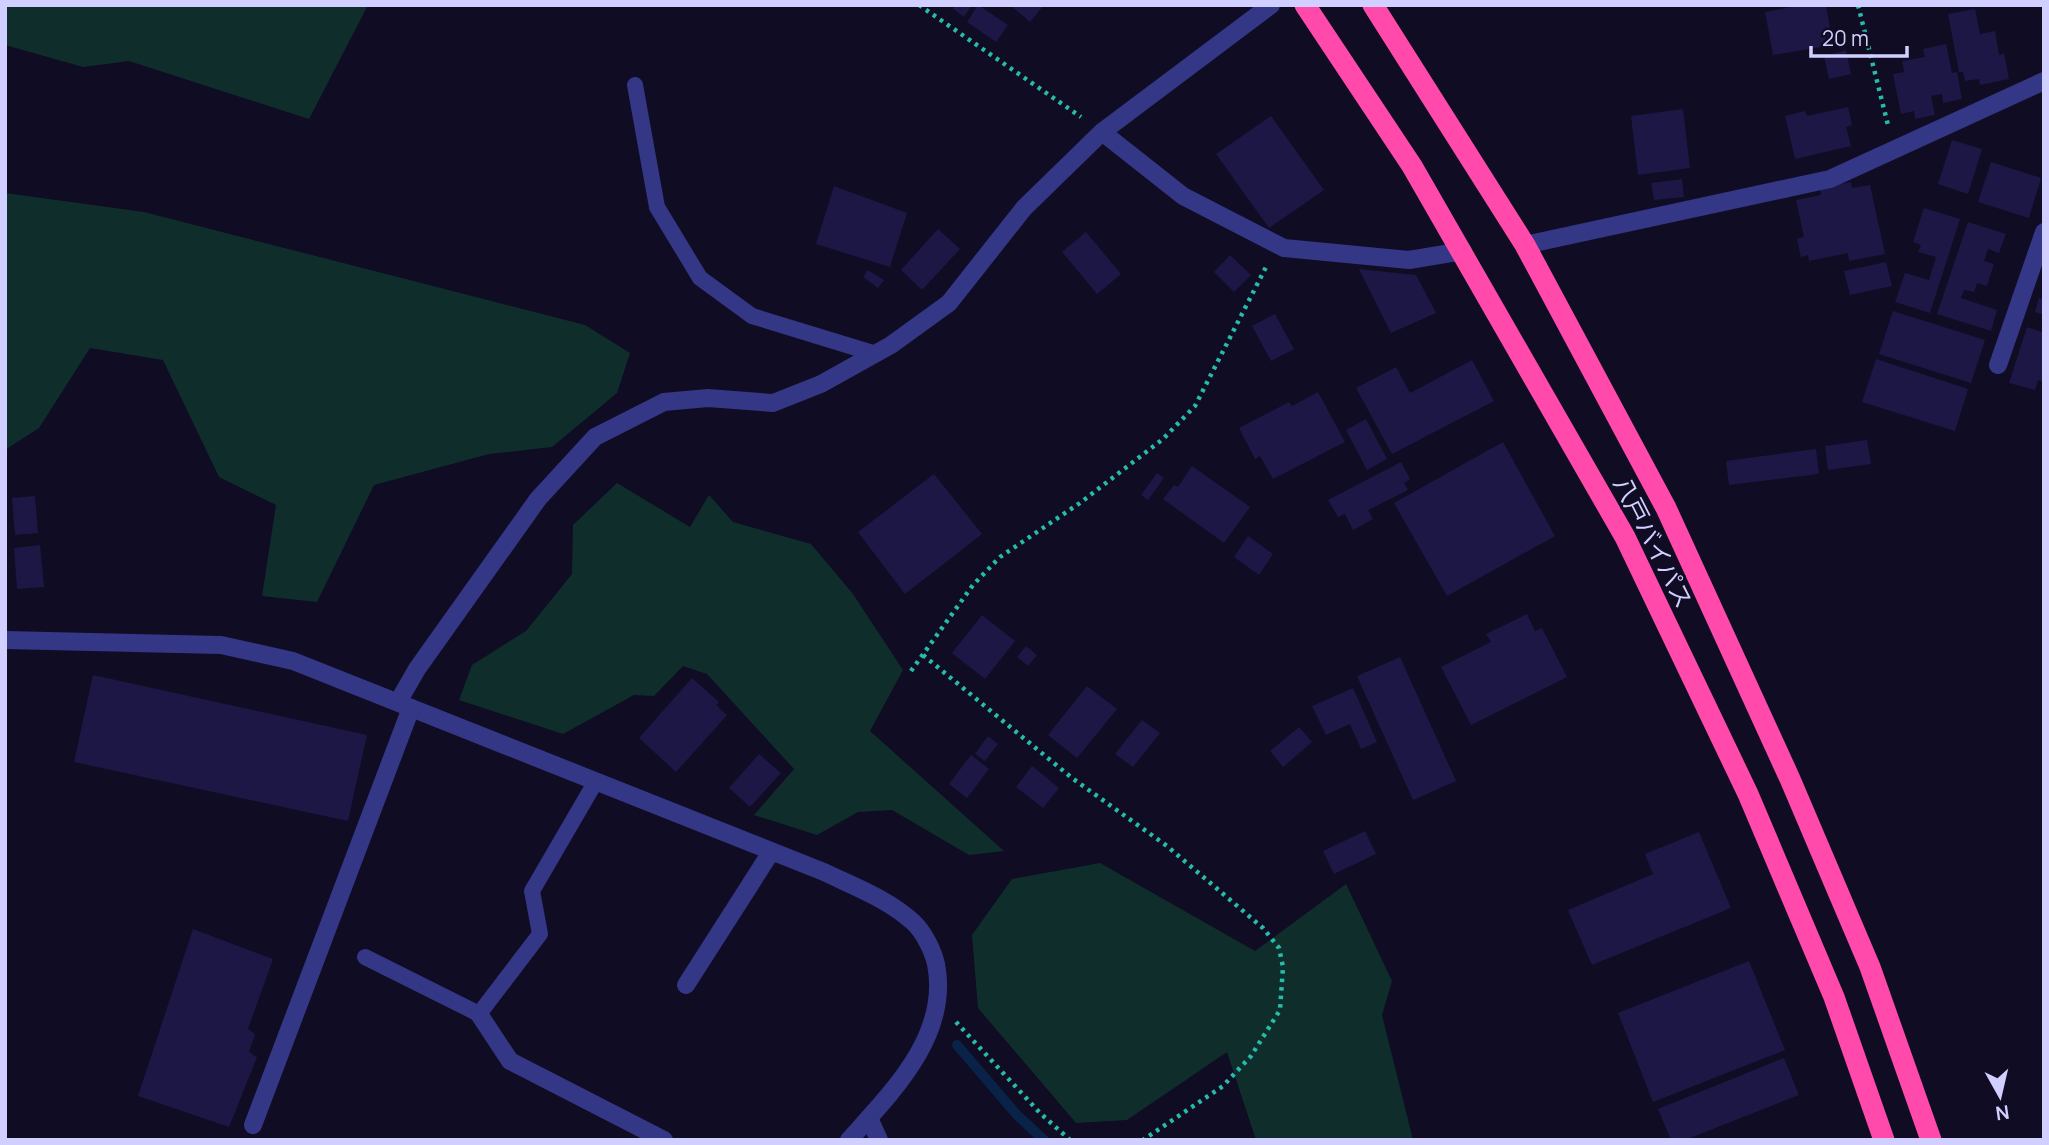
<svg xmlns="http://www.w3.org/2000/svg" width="2049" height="1145" viewBox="0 0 2049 1145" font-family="Manrope,'Noto Sans JP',sans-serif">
<rect width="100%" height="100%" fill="#0f0c23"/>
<g fill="#0f2e2b">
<polygon points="5,5 368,5 309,119 129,61 83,67 5,45"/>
<polygon points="5,193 144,212 585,325 630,353 617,393 552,447 489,454 374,485 317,602 262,596 276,505 219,477 163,360 90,348 39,428 5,450"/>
<polygon points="617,483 690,527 709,495 733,522 811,544 853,594 903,670 870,731 1004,851 969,855 892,810 858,812 817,835 754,815 794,769 707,674 683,666 654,696 634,695 563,734 459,700 472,665 526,631 572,574 573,525"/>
<polygon points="1100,863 1255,951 1346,884 1392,981 1382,1015 1413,1140 1256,1140 1227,1052 1127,1120 1076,1123 978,1008 972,935 1012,879"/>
</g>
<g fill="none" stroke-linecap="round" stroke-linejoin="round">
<polyline stroke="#082347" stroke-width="10" points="957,1045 1017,1115 1044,1140"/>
</g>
<g fill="#1d1746">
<polygon points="955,5 972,5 964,17 953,9"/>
<polygon points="978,5 1008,25 996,42 967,22"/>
<polygon points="1010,5 1044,5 1030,22"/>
<polygon points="1802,5 1826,5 1833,45 1773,55 1765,12"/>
<polygon points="1975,9 1980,34 1995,31 1999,55 2004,53 2009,79 1980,85 1979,79 1965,81 1963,72 1959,72 1948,14"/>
<polygon points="1946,44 1952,73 1957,72 1962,99 1943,103 1942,94 1931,96 1935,115 1915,119 1914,111 1901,114 1893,74 1904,72 1902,61 1925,57 1923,49"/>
<polygon points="1846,50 1851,74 1829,79 1824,56"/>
<polygon points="1848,107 1852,125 1846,127 1851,146 1795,159 1785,116 1805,111 1807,116"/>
<polygon points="1683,109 1690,168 1638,175 1631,116"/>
<polygon points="1271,116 1324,190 1269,228 1216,154"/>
<polygon points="1952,140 1982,149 1968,194 1938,184"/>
<polygon points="1991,162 2041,178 2029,218 1978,202"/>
<polygon points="1682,179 1684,197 1654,200 1651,183"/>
<polygon points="1851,182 1852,188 1870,185 1885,254 1849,261 1848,253 1809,261 1808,255 1801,257 1797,239 1804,237 1796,200 1821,195 1820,188"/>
<polygon points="834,186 907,213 890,267 816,244"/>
<polygon points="1924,208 1960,219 1930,313 1895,302 1905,273 1929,280 1936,257 1918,252 1921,245 1913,242"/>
<polygon points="1968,222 2006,234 1999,253 1988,249 1984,261 1994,264 1987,286 1977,283 1974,292 1964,290 1961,298 1997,310 1991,331 1937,314"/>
<polygon points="938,229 960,249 922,290 901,270"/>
<polygon points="1086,232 1121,274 1097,294 1062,252"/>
<polygon points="1230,255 1251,275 1234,292 1214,272"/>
<polygon points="1886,262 1892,286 1850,295 1844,271"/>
<polygon points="1359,269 1416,275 1436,313 1391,333"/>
<polygon points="868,270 884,280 878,288 863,277"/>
<polygon points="2039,298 2044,300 2044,315 2035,312"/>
<polygon points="1893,311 1985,340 1971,383 1879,354"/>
<polygon points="1275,314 1294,349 1271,361 1252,326"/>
<polygon points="2027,327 2044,333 2044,382 2038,380 2035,390 2009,383"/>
<polygon points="1876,359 1968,389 1955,431 1862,402"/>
<polygon points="1472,360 1494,401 1392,454 1356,388 1396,367 1410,393"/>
<polygon points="1318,392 1345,442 1273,479 1260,456 1255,459 1239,428 1289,402 1292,406"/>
<polygon points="1366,419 1387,459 1367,470 1346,430"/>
<polygon points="1867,440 1871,464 1828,470 1825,446"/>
<polygon points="1503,442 1555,536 1447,596 1394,503"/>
<polygon points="1816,449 1819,474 1729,485 1726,461"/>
<polygon points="1401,462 1410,479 1404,483 1408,490 1368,510 1373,519 1353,530 1345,514 1338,517 1328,500"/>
<polygon points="1192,466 1250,507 1224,543 1163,499 1174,485 1178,487"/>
<polygon points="1157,473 1164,478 1148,500 1141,495"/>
<polygon points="934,474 982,534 905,594 858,532"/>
<polygon points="35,496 38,533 15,535 12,498"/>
<polygon points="1248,536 1273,554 1259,575 1234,557"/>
<polygon points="40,545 44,587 17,589 14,548"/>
<polygon points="1527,614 1535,631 1542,628 1567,677 1471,725 1441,667 1491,642 1486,634"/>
<polygon points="982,615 1015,641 985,679 952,653"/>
<polygon points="1026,646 1037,655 1028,666 1017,657"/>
<polygon points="1400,657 1456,781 1413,800 1357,676"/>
<polygon points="93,675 367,735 348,821 74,762"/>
<polygon points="692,678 719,702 716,705 727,715 676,772 639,738"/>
<polygon points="1087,686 1117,709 1077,758 1048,735"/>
<polygon points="1353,688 1377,742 1361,749 1350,724 1326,735 1312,706"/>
<polygon points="1142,720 1160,733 1133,767 1115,754"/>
<polygon points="1299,727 1312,742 1283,767 1270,751"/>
<polygon points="988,736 998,744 985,761 975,754"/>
<polygon points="759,754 781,773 750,807 729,788"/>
<polygon points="971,755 989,769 967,798 949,784"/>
<polygon points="1032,766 1059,788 1043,808 1016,787"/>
<polygon points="1365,831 1376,854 1334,874 1323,851"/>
<polygon points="1699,832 1731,908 1592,965 1568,910 1653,874 1645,854"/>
<polygon points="193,929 273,959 248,1029 255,1034 249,1052 257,1057 229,1127 138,1096"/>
<polygon points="1749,961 1785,1050 1653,1102 1618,1013"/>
<polygon points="1784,1058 1799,1095 1685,1140 1671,1140 1658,1109"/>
</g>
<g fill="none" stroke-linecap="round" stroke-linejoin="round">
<g stroke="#26bca9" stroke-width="4.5" stroke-dasharray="3.5 5" stroke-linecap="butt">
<polyline points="919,5 1081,117"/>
<polyline points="1858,5 1888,125"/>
<polyline points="923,655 1072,778 1167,846 1263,928 1279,948 1283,967 1280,1010 1251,1056 1223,1086 1143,1140"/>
<polyline points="911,671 973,585 1000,557 1080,503 1163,439 1195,406 1266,267"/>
<polyline points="956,1022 1040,1113 1070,1140"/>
</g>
<g stroke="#343686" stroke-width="16">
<polyline points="635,85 657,207 700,278 752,316 876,354"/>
<polyline points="365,957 479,1014 540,934 532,891 596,781"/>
</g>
<g stroke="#343686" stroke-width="18">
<polyline points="1102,132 1183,196 1284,248 1409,260 1463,251"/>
<polyline points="1525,245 1830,179 2044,81"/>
<polyline points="1998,365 2044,232"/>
<path d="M5,640l216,5 72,16 531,211c31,15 64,27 89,50 11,10 20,29 23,42 14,71 -43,127 -87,176"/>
<polyline points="398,702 417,669 538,499 595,437 664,402 708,398 773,403 821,384 891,345 949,303 1024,208 1102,132 1271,5"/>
<polyline points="686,985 771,852"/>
<polyline points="479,1014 510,1061 664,1140"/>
<polyline points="869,1118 879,1140"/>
<polyline points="253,1125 411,708"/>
</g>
<g stroke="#ff4aac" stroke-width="21">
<polyline points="1305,5 1412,166 1625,537 1748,794 1834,997 1884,1140"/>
<polyline points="1373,5 1525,245 1666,508 1790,779 1870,967 1931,1140"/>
</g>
</g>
<g text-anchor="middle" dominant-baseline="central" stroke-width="6" stroke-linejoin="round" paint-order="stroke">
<g font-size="24" fill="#d1cfff" stroke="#0f0c23">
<text transform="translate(1654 542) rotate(63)">八戸バイパス</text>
</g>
</g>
<rect width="2049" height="1145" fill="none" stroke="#d1cfff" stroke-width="14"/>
<g transform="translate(2000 1096) rotate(172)" stroke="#0f0c23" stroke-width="5" paint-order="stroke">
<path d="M0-5L12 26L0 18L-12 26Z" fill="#d1cfff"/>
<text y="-10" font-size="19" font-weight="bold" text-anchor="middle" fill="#d1cfff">N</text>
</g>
<path d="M1811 46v10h96v-10" fill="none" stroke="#d1cfff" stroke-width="3.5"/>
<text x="1822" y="46" font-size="21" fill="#d1cfff" stroke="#0f0c23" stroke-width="5" paint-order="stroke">20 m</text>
</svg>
